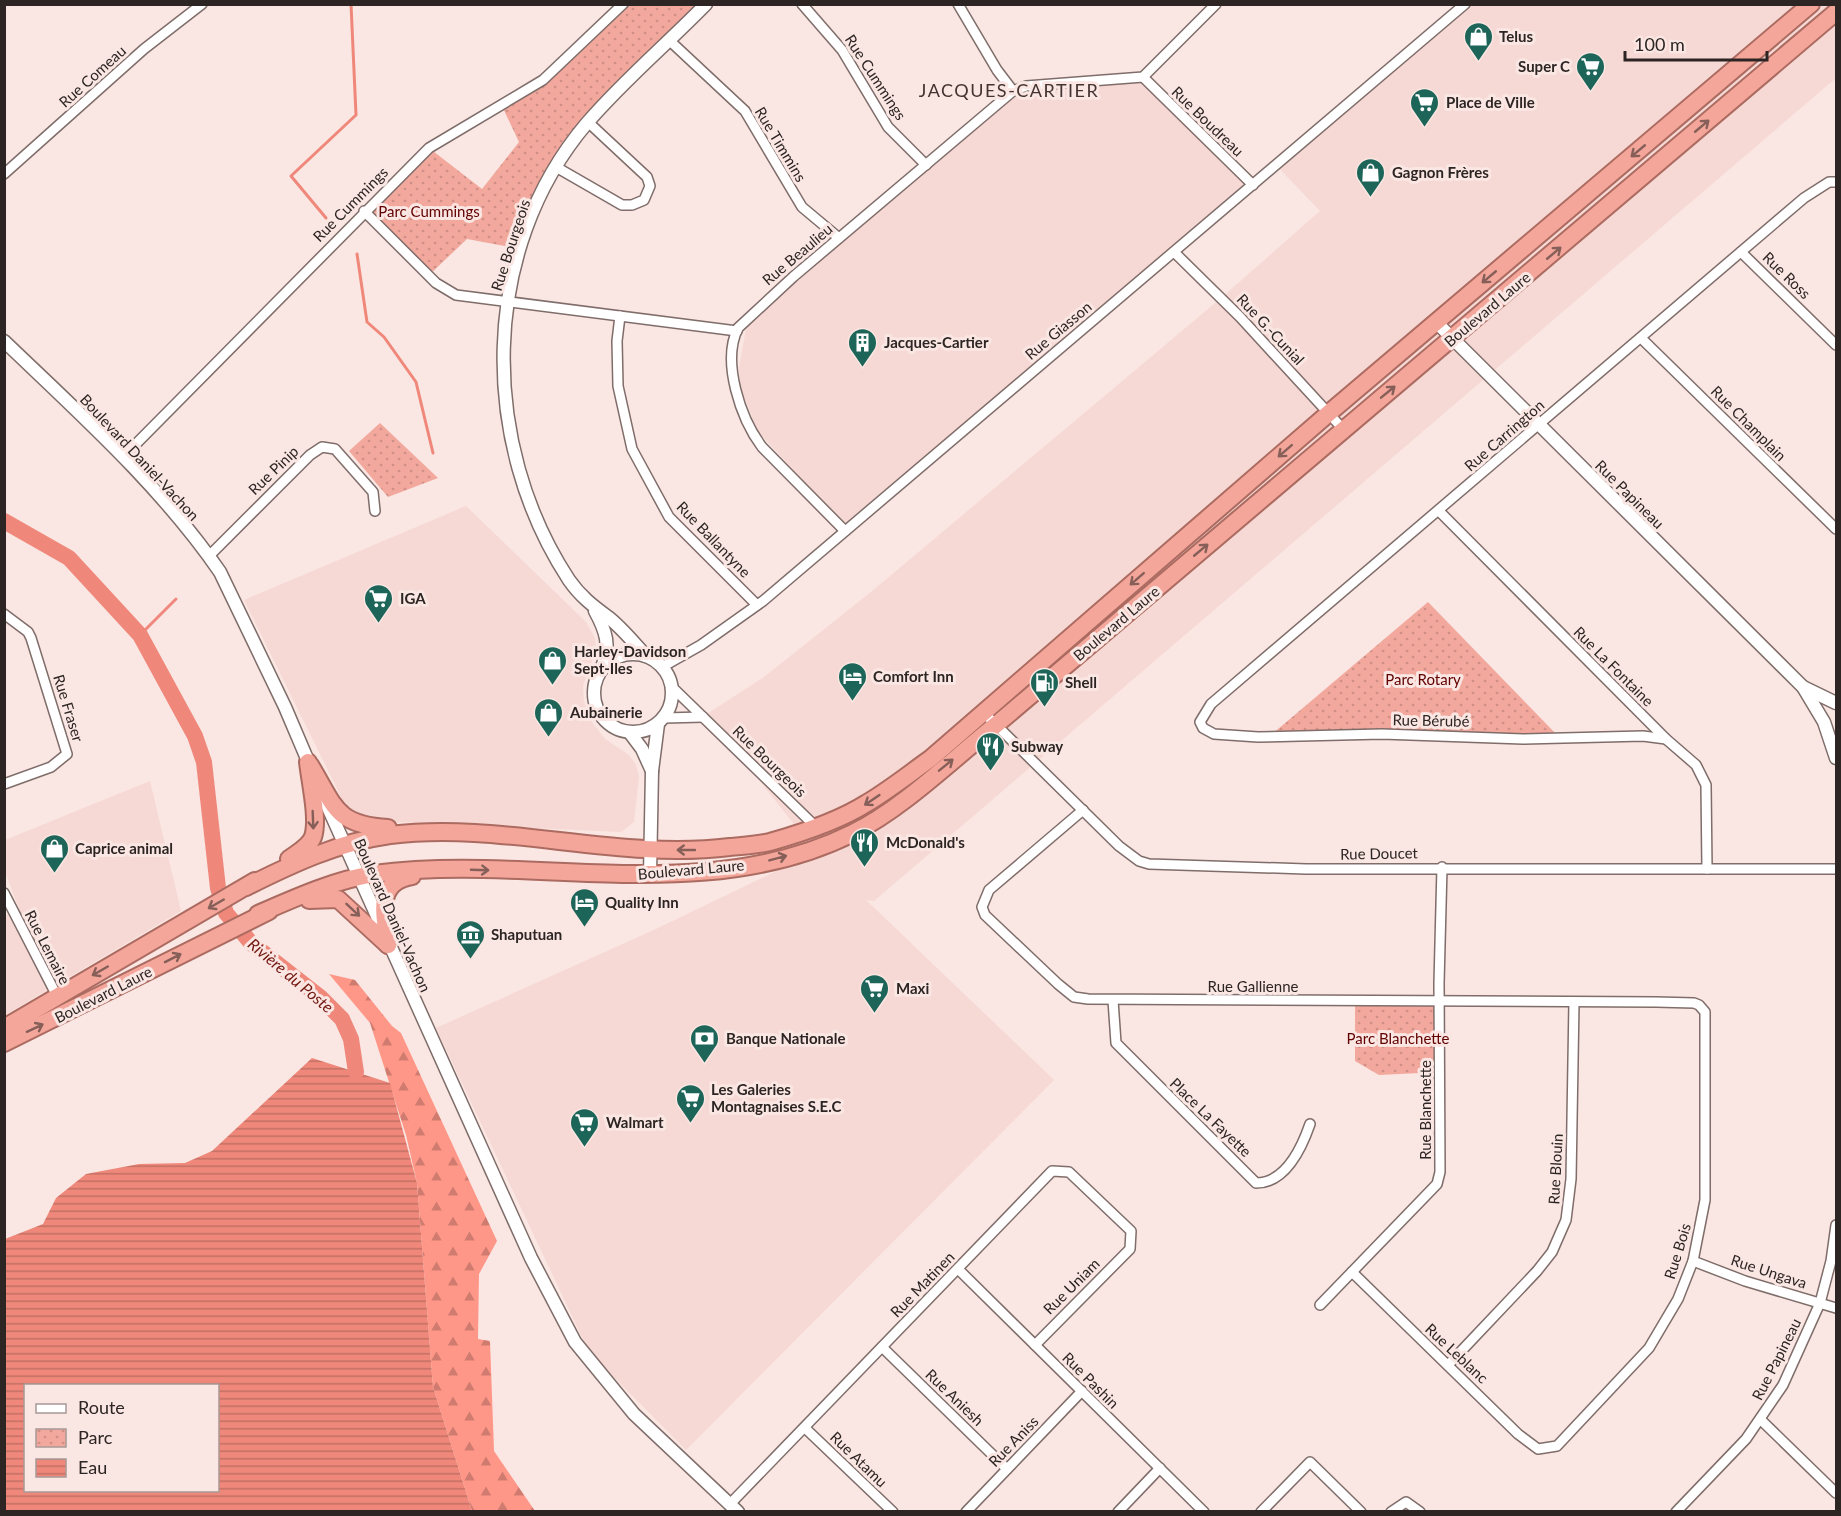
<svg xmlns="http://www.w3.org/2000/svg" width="1841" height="1516" viewBox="0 0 1841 1516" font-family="Lato,sans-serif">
<defs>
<pattern id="forest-firs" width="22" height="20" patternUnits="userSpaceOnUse" patternTransform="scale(1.5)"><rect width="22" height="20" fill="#ff9788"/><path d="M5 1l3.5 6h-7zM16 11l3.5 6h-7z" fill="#cf7b6f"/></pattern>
<pattern id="park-dots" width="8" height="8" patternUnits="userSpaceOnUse" patternTransform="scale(1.5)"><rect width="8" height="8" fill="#f2a89d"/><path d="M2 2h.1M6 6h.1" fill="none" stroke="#d09087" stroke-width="1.8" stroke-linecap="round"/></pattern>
<pattern id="water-rules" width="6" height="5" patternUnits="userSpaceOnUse" patternTransform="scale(1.5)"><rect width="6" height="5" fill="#ef887a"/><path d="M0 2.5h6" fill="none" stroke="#c26f64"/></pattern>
</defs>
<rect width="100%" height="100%" fill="#fae6e2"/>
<g fill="#f6d9d4">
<polygon points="1455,5 1836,5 1836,78 874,901 866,900 1054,1080 686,1450 589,1352 436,1028 656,929 816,852 707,714 764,677 871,592 1220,299 1320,211 1273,162"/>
<polygon points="1143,82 1248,185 844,524 758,432 740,386 739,368 747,323 1013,95 1035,88"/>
<polygon points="466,506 586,622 595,638 596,650 583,686 584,702 591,721 605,739 629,755 636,765 639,776 634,822 621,832 372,821 359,816 344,803 244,600"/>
<polygon points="150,781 181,911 5,1015 4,916 19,908 5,872 5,840"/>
</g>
<polygon fill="url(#forest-firs)" points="329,974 355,980 392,1026 401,1033 497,1241 479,1274 478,1339 490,1341 494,1451 535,1511 472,1511 433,1387 417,1183 406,1135 370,1023"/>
<g fill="url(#park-dots)">
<polygon points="623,5 706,5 571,145 521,249 467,239 428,276 364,211 429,148 482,189 519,142 501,104 543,80"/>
<polygon points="380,423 438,478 388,497 349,451"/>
<polygon points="1428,602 1557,735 1271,735"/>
<polygon points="1355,1001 1442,1003 1440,1072 1379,1075 1355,1061"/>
</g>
<path fill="url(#water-rules)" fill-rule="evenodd" d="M312,1058l78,25 27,100 16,204 39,124h-467v-272l38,-15 13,-26 30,-24 53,-10 46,-1 27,-12zM26,1386h192v104h-192z"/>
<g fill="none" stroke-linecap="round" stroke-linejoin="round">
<g stroke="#ef887a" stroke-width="3">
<polyline points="326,218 291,176 356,115 351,4"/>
<polyline points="357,254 367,322 384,337 416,382 433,453"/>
<polyline points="140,635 176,599"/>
</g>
<polyline stroke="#ef887a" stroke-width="16" points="4,521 69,558 140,635 195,736 204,762 218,888 226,913 251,943 320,997 342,1019 351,1039 356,1072"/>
<defs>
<g id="minor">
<polyline points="802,4 842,50 888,127 926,165"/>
<polyline points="958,4 997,70 1013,91"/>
<polyline points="670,41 745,111 802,207 839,238"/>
<polyline points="1143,77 1253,185"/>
<polyline points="556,167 622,205 632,205 644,200 650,186 647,177 588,122"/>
<polyline points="4,174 144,49 202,4"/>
<polyline points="364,211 436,283 456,295 737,331"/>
<polyline points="1174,252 1240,317 1343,429"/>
<polyline points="1741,252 1836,345"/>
<polyline points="620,316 617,341 618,386 632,449 669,517 757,605"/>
<polyline points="1641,338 1836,529"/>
<polyline points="123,457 429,148 543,80 623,4"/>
<polyline points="1439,511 1666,739 1696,765 1706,785 1707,869"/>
<path d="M845,531l-83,-84c-21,-28 -41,-85 -24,-119l55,-51 220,-186 13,-5 117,-9 73,-73"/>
<polyline points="209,556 310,455 322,447 335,449 373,492 375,511"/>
<polyline points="4,614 28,632 31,638 67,754 51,767 4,784"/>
<polyline points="662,667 701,645 763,601 1465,4"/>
<polyline points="671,686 816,827"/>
<polyline points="983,712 1119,846 1139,861 1149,864 1306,869 1836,869"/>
<polyline points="664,718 703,717"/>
<polyline points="1666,739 1643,736 1523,739 1382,734 1258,737 1214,734 1203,728 1200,722 1211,704 1804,198 1829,182 1836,182"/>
<polyline points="1083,810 989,890 982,907 985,915 1058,984 1074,997 1088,999 1656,1002 1694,1003 1699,1005 1705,1012 1705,1200 1693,1261 1678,1299 1649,1348 1557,1446 1538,1449 1518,1434 1352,1272"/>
<polyline points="4,893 58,998"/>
<path d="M1113,1000l3,43 140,140c30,0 46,-36 54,-59"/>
<polyline points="1693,1261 1745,1281 1836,1308"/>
<polyline points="958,1269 1204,1512"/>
<polyline points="1320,1305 1437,1184 1440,1172 1439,983 1442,867"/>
<polyline points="882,1347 1007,1469"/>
<polyline points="1448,1365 1537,1271 1552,1252 1566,1220 1571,1179 1574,1002"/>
<polyline points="1761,1420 1836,1493"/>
<polyline points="805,1428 893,1512"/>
<polyline points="730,1504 1052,1171 1069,1172 1131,1231 1130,1249 1035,1345"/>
<polyline points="966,1512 1082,1391"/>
<polyline points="1118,1512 1160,1468"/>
<polyline points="1261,1512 1310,1462 1361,1512"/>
<polyline points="1391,1512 1406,1502 1420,1512"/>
<polyline points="1676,1512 1746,1439 1783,1385 1820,1303 1831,1261 1836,1225"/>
</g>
<g id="tertiary">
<polyline points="1436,322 1803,687 1824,722 1836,758"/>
<path d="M4,341c76,73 156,144 216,231l65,135 26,61"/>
<path d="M595,611c11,20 16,35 7,56"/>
<circle cx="633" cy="693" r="39"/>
<path d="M646,656c-12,-13 -24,-28 -38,-39 -15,-11 -28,-21 -39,-37 -90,-137 -90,-330 18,-457 36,-42 80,-79 119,-119"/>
<polyline points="1803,687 1836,703"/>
<polyline points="630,733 642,749 652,771"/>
<polyline points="326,803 531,1258 575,1342 634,1414 738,1512"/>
<polyline points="650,874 652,771 658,724"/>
</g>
<g id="trunk">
<path d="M310,765c25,41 25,60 78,63"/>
<path d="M289,859c8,-6 20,-12 24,-22 6,-18 -3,-56 -5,-75"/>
<path d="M246,887c46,-23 93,-45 144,-52 113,-14 226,26 340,12 13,-1 27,-2 40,-5 32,-9 69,-21 97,-39 22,-13 42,-29 63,-44l399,-346 482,-409"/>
<polyline points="309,900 338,899 388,945"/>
<path d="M258,914c37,-16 76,-34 116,-40 158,-21 329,34 479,-41 49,-24 100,-74 144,-109l839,-712"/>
<path d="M388,945c-3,-29 -14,-63 24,-69"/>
<polyline points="4,1028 255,881"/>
<polyline points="4,1043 269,911"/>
</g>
</defs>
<use href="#minor" stroke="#7f6d6a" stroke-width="12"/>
<use href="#tertiary" stroke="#7f6d6a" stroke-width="15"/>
<use href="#trunk" stroke="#ac6b61" stroke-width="20"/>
<use href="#minor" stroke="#fff" stroke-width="9"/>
<use href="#tertiary" stroke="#fff" stroke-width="12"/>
<use href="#trunk" stroke="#f4a69b" stroke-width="16"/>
</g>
<defs><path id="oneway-shaft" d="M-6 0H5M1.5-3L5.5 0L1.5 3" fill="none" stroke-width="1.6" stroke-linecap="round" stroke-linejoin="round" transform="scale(1.5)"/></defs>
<g stroke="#865f59">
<use href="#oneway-shaft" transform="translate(1702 126) rotate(-40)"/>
<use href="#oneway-shaft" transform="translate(1638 151) rotate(140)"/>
<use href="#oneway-shaft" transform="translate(1554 253) rotate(-40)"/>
<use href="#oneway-shaft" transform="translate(1489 277) rotate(140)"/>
<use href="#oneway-shaft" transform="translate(1388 392) rotate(-39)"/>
<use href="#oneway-shaft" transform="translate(1285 451) rotate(139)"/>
<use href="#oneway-shaft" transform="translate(1201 550) rotate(-40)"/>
<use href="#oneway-shaft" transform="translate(1137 579) rotate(139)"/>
<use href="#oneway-shaft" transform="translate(946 765) rotate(-39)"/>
<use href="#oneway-shaft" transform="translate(872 800) rotate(146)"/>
<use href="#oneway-shaft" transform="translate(313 820) rotate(88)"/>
<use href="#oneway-shaft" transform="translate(686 850) rotate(180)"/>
<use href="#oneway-shaft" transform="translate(778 858) rotate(-15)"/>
<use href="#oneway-shaft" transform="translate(480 870) rotate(2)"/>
<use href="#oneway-shaft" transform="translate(216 904) rotate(150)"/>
<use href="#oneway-shaft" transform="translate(353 910) rotate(43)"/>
<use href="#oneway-shaft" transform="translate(173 958) rotate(-27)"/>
<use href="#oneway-shaft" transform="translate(100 971) rotate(150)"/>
<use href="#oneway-shaft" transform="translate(35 1028) rotate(-25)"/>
</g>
<defs>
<symbol id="shop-pin" viewBox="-11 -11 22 30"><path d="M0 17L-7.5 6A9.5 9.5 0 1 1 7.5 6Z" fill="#1e6559" stroke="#fae6e2"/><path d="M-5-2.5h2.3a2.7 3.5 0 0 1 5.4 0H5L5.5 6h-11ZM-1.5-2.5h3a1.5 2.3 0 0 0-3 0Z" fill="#fff"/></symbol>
<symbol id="supermarket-pin" viewBox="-11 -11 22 30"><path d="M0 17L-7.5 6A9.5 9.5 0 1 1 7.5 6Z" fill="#1e6559" stroke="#fae6e2"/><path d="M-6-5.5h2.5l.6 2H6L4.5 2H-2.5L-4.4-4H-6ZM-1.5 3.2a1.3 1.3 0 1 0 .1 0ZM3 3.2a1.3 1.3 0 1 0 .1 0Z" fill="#fff"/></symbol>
<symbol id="building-pin" viewBox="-11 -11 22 30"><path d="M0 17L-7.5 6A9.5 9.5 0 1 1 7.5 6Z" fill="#1e6559" stroke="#fae6e2"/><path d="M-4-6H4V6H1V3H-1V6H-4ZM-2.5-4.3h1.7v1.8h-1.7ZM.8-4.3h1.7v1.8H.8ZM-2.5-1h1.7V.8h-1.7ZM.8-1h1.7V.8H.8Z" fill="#fff"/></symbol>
<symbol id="hotel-pin" viewBox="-11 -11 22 30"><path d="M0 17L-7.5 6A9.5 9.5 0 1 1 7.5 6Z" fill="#1e6559" stroke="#fae6e2"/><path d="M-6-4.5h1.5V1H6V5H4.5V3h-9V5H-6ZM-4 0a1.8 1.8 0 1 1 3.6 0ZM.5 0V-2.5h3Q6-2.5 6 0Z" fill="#fff"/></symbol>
<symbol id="fuel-pin" viewBox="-11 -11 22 30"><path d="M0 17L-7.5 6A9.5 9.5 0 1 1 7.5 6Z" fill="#1e6559" stroke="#fae6e2"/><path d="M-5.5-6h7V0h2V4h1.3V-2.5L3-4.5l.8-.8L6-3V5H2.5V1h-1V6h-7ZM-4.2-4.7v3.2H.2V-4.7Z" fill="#fff"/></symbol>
<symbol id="restaurant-pin" viewBox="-11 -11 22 30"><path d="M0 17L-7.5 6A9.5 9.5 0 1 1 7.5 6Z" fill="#1e6559" stroke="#fae6e2"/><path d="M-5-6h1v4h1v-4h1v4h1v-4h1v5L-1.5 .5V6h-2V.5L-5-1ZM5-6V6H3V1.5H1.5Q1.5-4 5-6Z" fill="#fff"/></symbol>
<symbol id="museum-pin" viewBox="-11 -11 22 30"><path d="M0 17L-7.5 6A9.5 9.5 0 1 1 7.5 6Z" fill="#1e6559" stroke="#fae6e2"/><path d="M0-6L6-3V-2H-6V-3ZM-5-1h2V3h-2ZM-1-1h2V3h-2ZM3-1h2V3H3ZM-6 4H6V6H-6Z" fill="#fff"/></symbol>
<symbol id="bank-pin" viewBox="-11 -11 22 30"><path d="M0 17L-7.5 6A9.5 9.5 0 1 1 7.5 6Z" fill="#1e6559" stroke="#fae6e2"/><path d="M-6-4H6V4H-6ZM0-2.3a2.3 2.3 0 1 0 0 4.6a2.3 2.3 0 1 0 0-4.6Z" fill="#fff"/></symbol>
</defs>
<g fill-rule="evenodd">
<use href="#shop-pin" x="1462" y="20" width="33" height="45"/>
<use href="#supermarket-pin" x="1574" y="50" width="33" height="45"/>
<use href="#supermarket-pin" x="1408" y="86" width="33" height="45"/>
<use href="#shop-pin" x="1354" y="156" width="33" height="45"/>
<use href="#building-pin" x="846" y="326" width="33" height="45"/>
<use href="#supermarket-pin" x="362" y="582" width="33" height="45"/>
<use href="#shop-pin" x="536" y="644" width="33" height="45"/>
<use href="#hotel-pin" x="836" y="660" width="33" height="45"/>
<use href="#fuel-pin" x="1028" y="666" width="33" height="45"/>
<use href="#shop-pin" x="532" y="696" width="33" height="45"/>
<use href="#restaurant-pin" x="974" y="730" width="33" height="45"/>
<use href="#restaurant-pin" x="848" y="826" width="33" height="45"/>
<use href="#shop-pin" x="38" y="832" width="33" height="45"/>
<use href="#hotel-pin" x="568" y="886" width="33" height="45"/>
<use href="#museum-pin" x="454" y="918" width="33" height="45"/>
<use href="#supermarket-pin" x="858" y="972" width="33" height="45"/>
<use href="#bank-pin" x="688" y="1022" width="33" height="45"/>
<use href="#supermarket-pin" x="674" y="1082" width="33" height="45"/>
<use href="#supermarket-pin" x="568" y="1106" width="33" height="45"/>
</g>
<g text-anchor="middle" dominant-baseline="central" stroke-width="6" stroke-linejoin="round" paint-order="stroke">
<g font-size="15" font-weight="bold" fill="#2c2523" stroke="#fae6e2" text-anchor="start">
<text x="1499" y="36">Telus</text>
<text x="1570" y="66" text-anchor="end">Super C</text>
<text x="1446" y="102">Place de Ville</text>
<text x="1392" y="172">Gagnon Frères</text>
<text x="884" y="342">Jacques-Cartier</text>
<text x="400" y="598">IGA</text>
<text x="574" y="651">Harley-Davidson<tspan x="574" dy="17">Sept-Iles</tspan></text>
<text x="873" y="676">Comfort Inn</text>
<text x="1065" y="682">Shell</text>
<text x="570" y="712">Aubainerie</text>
<text x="1011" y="746">Subway</text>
<text x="886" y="842">McDonald's</text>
<text x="75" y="848">Caprice animal</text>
<text x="605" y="902">Quality Inn</text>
<text x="491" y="934">Shaputuan</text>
<text x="896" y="988">Maxi</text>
<text x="726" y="1038">Banque Nationale</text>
<text x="711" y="1089">Les Galeries<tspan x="711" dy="17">Montagnaises S.E.C</tspan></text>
<text x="606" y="1122">Walmart</text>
</g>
<g font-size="15" fill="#2c2523" stroke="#fae6e2">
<text transform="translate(92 76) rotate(-42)">Rue Comeau</text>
<text transform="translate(876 77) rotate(57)">Rue Cummings</text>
<text transform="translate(1208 121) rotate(44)">Rue Boudreau</text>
<text transform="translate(781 144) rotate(59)">Rue Timmins</text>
<text transform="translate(350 204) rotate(-45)">Rue Cummings</text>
<text transform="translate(510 245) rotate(-72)">Rue Bourgeois</text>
<text transform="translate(797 254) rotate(-40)">Rue Beaulieu</text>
<text transform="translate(1787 275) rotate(44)">Rue Ross</text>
<text transform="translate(1487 309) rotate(-40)">Boulevard Laure</text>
<text transform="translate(1271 329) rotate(47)">Rue G.-Cunial</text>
<text transform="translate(1058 330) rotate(-40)">Rue Giasson</text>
<text transform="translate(1749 423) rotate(45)">Rue Champlain</text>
<text transform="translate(1504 435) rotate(-41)">Rue Carrington</text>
<text transform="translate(140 457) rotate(47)">Boulevard Daniel-Vachon</text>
<text transform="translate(273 470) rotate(-44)">Rue Pinip</text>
<text transform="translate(1630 494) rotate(45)">Rue Papineau</text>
<text transform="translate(714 539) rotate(46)">Rue Ballantyne</text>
<text transform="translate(1116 623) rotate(-40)">Boulevard Laure</text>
<text transform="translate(1614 666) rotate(45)">Rue La Fontaine</text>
<text transform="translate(69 708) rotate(73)">Rue Fraser</text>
<text transform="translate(1431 720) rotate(1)">Rue Bérubé</text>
<text transform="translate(770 761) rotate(44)">Rue Bourgeois</text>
<text transform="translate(1379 853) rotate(-1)">Rue Doucet</text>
<text transform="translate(691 869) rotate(-5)">Boulevard Laure</text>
<text transform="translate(393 915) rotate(66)">Boulevard Daniel-Vachon</text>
<text transform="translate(48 947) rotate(63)">Rue Lemaire</text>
<text x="1253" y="986">Rue Gallienne</text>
<text transform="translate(103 994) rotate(-27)">Boulevard Laure</text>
<text transform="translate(1425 1110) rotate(-90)">Rue Blanchette</text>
<text transform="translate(1211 1117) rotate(44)">Place La Fayette</text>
<text transform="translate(1555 1169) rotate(-87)">Rue Blouin</text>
<text transform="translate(1677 1251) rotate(-73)">Rue Bois</text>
<text transform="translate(1769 1271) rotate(18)">Rue Ungava</text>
<text transform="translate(922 1284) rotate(-46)">Rue Matinen</text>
<text transform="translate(1071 1286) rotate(-45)">Rue Uniam</text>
<text transform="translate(1457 1353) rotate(43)">Rue Leblanc</text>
<text transform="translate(1776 1359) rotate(-63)">Rue Papineau</text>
<text transform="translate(1091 1380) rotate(45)">Rue Pashin</text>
<text transform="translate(955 1397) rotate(44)">Rue Aniesh</text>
<text transform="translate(1013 1441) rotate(-46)">Rue Aniss</text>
<text transform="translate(859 1459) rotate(44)">Rue Atamu</text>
</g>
<g font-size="15" fill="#610000" stroke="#fae6e2">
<text x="429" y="211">Parc Cummings</text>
<text x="1423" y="679">Parc Rotary</text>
<text x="1398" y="1038">Parc Blanchette</text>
</g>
<g font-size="16" font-style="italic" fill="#731811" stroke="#fae6e2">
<text transform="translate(291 975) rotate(40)">Rivière du Poste</text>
</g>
<g font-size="18" letter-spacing="1.5" fill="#433331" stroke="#fae6e2">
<text x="1009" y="90">JACQUES-CARTIER</text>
</g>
</g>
<rect width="1841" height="1516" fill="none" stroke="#2c2523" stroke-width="12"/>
<rect x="24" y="1384" width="195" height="108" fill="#fae6e2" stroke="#a89996" stroke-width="1.5"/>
<rect x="36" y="1404" width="30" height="9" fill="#ffffff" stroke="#a89996" stroke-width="1.5"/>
<text x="78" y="1414" font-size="18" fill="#2c2523">Route</text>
<rect x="36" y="1429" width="30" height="18" fill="url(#park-dots)" stroke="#a89996" stroke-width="1.5"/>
<text x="78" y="1444" font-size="18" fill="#2c2523">Parc</text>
<rect x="36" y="1459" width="30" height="18" fill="url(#water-rules)" stroke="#a89996" stroke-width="1.5"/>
<text x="78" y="1474" font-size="18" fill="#2c2523">Eau</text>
<path d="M1625 51v9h142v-9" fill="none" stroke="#2c2523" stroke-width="3"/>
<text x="1634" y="51" font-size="18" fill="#2c2523" stroke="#fae6e2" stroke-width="4.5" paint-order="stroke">100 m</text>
</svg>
